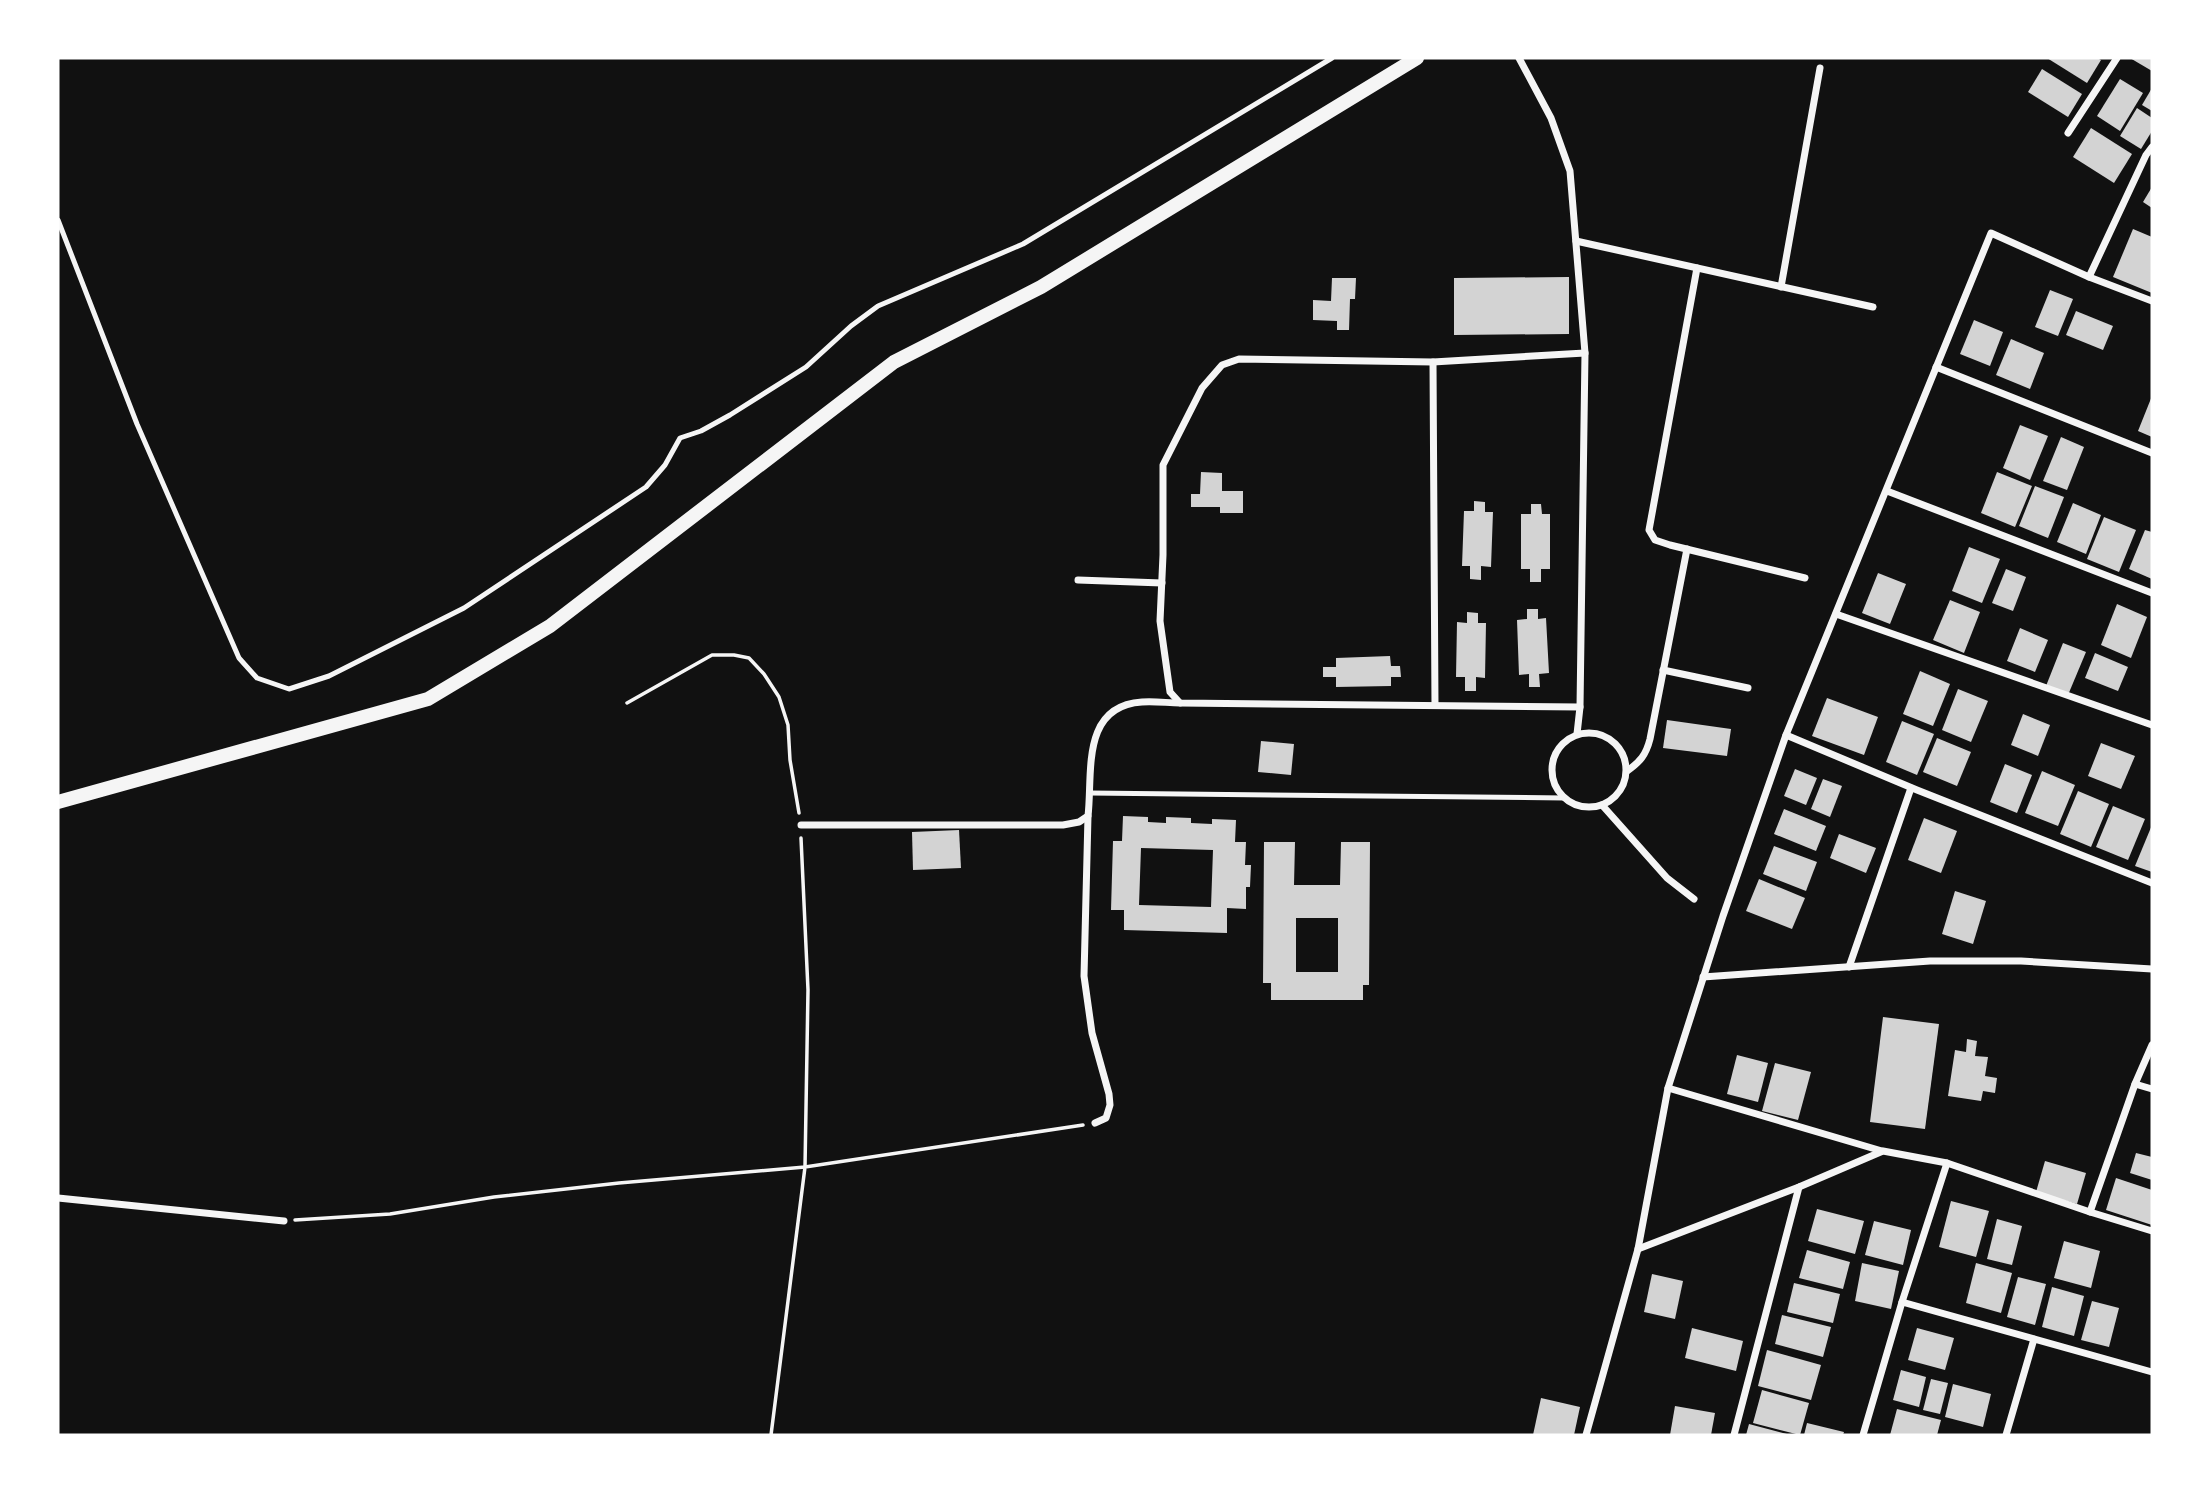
<svg xmlns="http://www.w3.org/2000/svg" width="2210" height="1493" viewBox="0 0 2210 1493" font-family="'Golos Text',sans-serif">
<rect width="100%" height="100%" fill="#111"/>
<g fill="#d3d3d3" fill-rule="evenodd">
<polygon points="2047,58 2097,58 2101,60 2087,83"/>
<polygon points="2130,58 2152,58 2152,71"/>
<polygon points="2042,69 2082,94 2068,117 2028,92"/>
<polygon points="2120,79 2143,93 2120,131 2097,116"/>
<polygon points="2152,88 2152,111 2142,105"/>
<polygon points="2137,108 2152,118 2152,131 2141,149 2120,136"/>
<polygon points="2091,128 2132,154 2114,183 2073,157"/>
<polygon points="2152,187 2152,208 2143,202"/>
<polygon points="2133,229 2152,237 2152,293 2113,277"/>
<polygon points="1569,277 1569,334 1454,335 1454,278"/>
<polygon points="1332,278 1356,278 1355,299 1350,299 1349,330 1337,330 1337,321 1313,320 1313,300 1331,301"/>
<polygon points="2050,290 2073,299 2058,336 2035,327"/>
<polygon points="2076,311 2113,326 2103,350 2066,335"/>
<polygon points="1974,320 2003,332 1990,366 1960,354"/>
<polygon points="2011,339 2044,353 2030,389 1996,375"/>
<polygon points="2152,396 2152,437 2138,431"/>
<polygon points="2020,425 2048,436 2030,480 2003,468"/>
<polygon points="2061,437 2084,447 2067,490 2043,481"/>
<polygon points="1201,472 1222,473 1222,491 1243,491 1243,513 1220,513 1220,507 1191,507 1191,494 1200,494"/>
<polygon points="1997,472 2032,486 2015,527 1981,513"/>
<polygon points="2035,486 2064,497 2048,538 2019,526"/>
<polygon points="1474,501 1485,502 1485,512 1493,512 1491,567 1481,566 1481,580 1470,579 1470,566 1462,566 1464,511 1474,511"/>
<polygon points="2073,503 2101,515 2086,554 2057,542"/>
<polygon points="1531,504 1541,504 1542,514 1550,514 1550,569 1541,569 1541,582 1530,582 1530,569 1521,569 1521,514 1531,514"/>
<polygon points="2104,517 2136,530 2119,572 2087,559"/>
<polygon points="2145,530 2152,532 2152,579 2129,569"/>
<polygon points="1969,547 2000,559 1982,603 1952,591"/>
<polygon points="2006,569 2026,577 2013,611 1992,603"/>
<polygon points="1878,573 1906,584 1890,624 1862,613"/>
<polygon points="1950,600 1980,612 1964,653 1933,640"/>
<polygon points="2117,604 2147,617 2131,658 2101,645"/>
<polygon points="1527,609 1538,609 1538,619 1546,618 1549,673 1539,674 1540,687 1529,687 1529,674 1519,675 1517,620 1527,619"/>
<polygon points="1467,612 1478,613 1478,623 1486,623 1485,678 1476,677 1476,691 1465,691 1465,677 1456,677 1457,622 1467,623"/>
<polygon points="2020,628 2048,640 2035,672 2007,661"/>
<polygon points="2063,643 2086,652 2068,695 2046,686"/>
<polygon points="2095,653 2128,667 2118,691 2085,678"/>
<polygon points="1390,656 1391,666 1400,666 1401,677 1391,677 1391,686 1336,687 1336,677 1323,677 1323,667 1336,667 1336,658"/>
<polygon points="1920,671 1950,684 1933,726 1903,714"/>
<polygon points="1958,689 1988,701 1971,742 1942,730"/>
<polygon points="1827,698 1878,717 1864,755 1812,736"/>
<polygon points="2023,714 2050,725 2038,756 2011,745"/>
<polygon points="1667,720 1731,729 1727,756 1663,748"/>
<polygon points="1902,721 1934,734 1917,775 1886,762"/>
<polygon points="1937,738 1971,752 1957,786 1923,772"/>
<polygon points="1261,741 1294,744 1291,775 1258,772"/>
<polygon points="2101,743 2135,756 2121,789 2088,776"/>
<polygon points="2005,764 2032,775 2017,813 1990,802"/>
<polygon points="1795,769 1817,778 1806,805 1784,796"/>
<polygon points="2042,771 2075,785 2058,826 2025,813"/>
<polygon points="1823,779 1842,786 1830,817 1811,809"/>
<polygon points="2078,791 2109,804 2091,847 2060,834"/>
<polygon points="2113,806 2145,819 2128,860 2096,847"/>
<polygon points="1784,809 1826,826 1816,851 1774,834"/>
<path d="M1123,816l25,1v5l18,1v-6l25,1v5l21,1v-5l24,1 -1,22h11l-1,23h6l-1,22h-4v22l-19,-1v25l-103,-3v-20h-13l2,-69h9zM1141,848l72,2 -2,57 -72,-2z"/>
<polygon points="1924,818 1957,831 1941,873 1908,860"/>
<polygon points="2152,825 2152,872 2135,866"/>
<polygon points="959,830 961,868 913,870 912,832"/>
<polygon points="1839,834 1876,848 1866,873 1830,858"/>
<path d="M1264,842h31l-1,43h46l1,-43h29l-1,143h-6v15h-92v-17h-8zM1296,918h42v54h-42z"/>
<polygon points="1774,846 1817,862 1806,891 1763,874"/>
<polygon points="1759,879 1805,898 1792,929 1746,911"/>
<polygon points="1955,891 1986,901 1973,944 1942,934"/>
<polygon points="1883,1017 1939,1024 1925,1129 1870,1122"/>
<polygon points="1967,1039 1977,1041 1975,1056 1988,1057 1985,1076 1997,1078 1995,1093 1983,1091 1981,1101 1948,1096 1955,1050 1966,1052"/>
<polygon points="1737,1055 1768,1063 1758,1102 1727,1094"/>
<polygon points="1775,1063 1811,1072 1798,1120 1762,1111"/>
<polygon points="2136,1153 2152,1157 2152,1180 2130,1173"/>
<polygon points="2045,1161 2086,1173 2077,1204 2036,1192"/>
<polygon points="2116,1178 2152,1190 2152,1225 2106,1210"/>
<polygon points="1951,1201 1989,1211 1976,1257 1939,1247"/>
<polygon points="1817,1209 1864,1221 1855,1254 1808,1241"/>
<polygon points="1997,1219 2022,1226 2012,1265 1987,1259"/>
<polygon points="1874,1221 1911,1230 1903,1265 1865,1255"/>
<polygon points="2064,1241 2100,1251 2091,1288 2054,1278"/>
<polygon points="1807,1250 1850,1262 1843,1289 1799,1278"/>
<polygon points="1862,1263 1899,1271 1891,1309 1855,1301"/>
<polygon points="1976,1263 2012,1273 2001,1313 1966,1303"/>
<polygon points="1652,1274 1683,1281 1675,1319 1644,1312"/>
<polygon points="2018,1277 2046,1284 2035,1325 2007,1317"/>
<polygon points="1794,1283 1840,1294 1833,1323 1787,1312"/>
<polygon points="2052,1287 2084,1296 2074,1336 2042,1327"/>
<polygon points="2092,1301 2119,1308 2109,1347 2081,1340"/>
<polygon points="1782,1315 1831,1327 1823,1357 1775,1344"/>
<polygon points="1692,1328 1743,1341 1736,1371 1685,1358"/>
<polygon points="1917,1328 1954,1338 1945,1370 1908,1360"/>
<polygon points="1767,1350 1821,1365 1811,1400 1758,1386"/>
<polygon points="1901,1370 1926,1377 1919,1407 1893,1400"/>
<polygon points="1931,1379 1948,1383 1940,1414 1923,1410"/>
<polygon points="1953,1384 1991,1394 1983,1427 1945,1417"/>
<polygon points="1762,1390 1809,1403 1800,1435 1753,1423"/>
<polygon points="1541,1398 1580,1407 1574,1435 1533,1435"/>
<polygon points="1675,1406 1715,1413 1711,1435 1670,1435"/>
<polygon points="1897,1409 1941,1420 1937,1435 1890,1435"/>
<polygon points="1807,1423 1844,1432 1843,1435 1804,1435"/>
<polygon points="1749,1424 1787,1434 1787,1435 1746,1435"/>
</g>
<g fill="none" stroke-linecap="round" stroke-linejoin="round">
<g stroke="#f5f5f5" stroke-width="3.5">
<polyline points="627,703 712,655 734,655 749,658 764,674 779,697 788,725 790,760 799,813"/>
<polyline points="295,1220 390,1214 494,1197 619,1183 805,1167 808,990 801,838"/>
<polyline points="771,1435 805,1167 1083,1125"/>
</g>
<g stroke="#f5f5f5" stroke-width="5">
<polyline points="58,220 137,424 239,658 257,678 289,689 329,676 464,608 646,487 665,465 680,438 701,431 730,415 806,367 851,326 878,306 1023,244 1332,58"/>
<polyline points="1090,793 1565,798"/>
</g>
<g stroke="#f5f5f5" stroke-width="7">
<polyline points="1519,58 1551,118 1570,171 1585,353 1580,707 1577,734"/>
<polyline points="2068,133 2117,58"/>
<polyline points="1576,241 1873,307"/>
<polyline points="1697,268 1649,530 1655,540 1670,545 1805,578"/>
<polyline points="2089,277 2146,155 2152,147"/>
<polyline points="1781,287 1820,68"/>
<polyline points="1433,362 1435,705"/>
<polyline points="1936,367 2152,453"/>
<polyline points="1887,491 2152,593"/>
<polyline points="1078,580 1162,583"/>
<polyline points="1836,614 2152,725"/>
<polyline points="1663,670 1748,688"/>
<polyline points="1580,707 1180,703 1170,692 1160,621 1163,555 1163,465 1202,388 1222,365 1239,359 1433,362 1585,353"/>
<circle cx="1589" cy="770" r="37"/>
<polyline points="1786,735 1917,790 2152,883"/>
<path d="M1627,771c13,-9 19,-16 23,-32l37,-190"/>
<polyline points="1602,805 1667,878 1694,899"/>
<polyline points="1088,816 1084,976 1092,1033 1109,1094 1110,1105 1106,1118 1095,1123"/>
<path d="M801,825h262l16,-3 9,-6c5,-42 -8,-110 54,-114 13,-1 26,1 38,1"/>
<polyline points="1849,967 1911,788"/>
<polyline points="1703,977 1930,961 2021,961 2152,969"/>
<polyline points="2135,1084 2152,1089"/>
<polyline points="1668,1088 1882,1151"/>
<polyline points="58,1198 284,1221"/>
<polyline points="2090,1212 2135,1084 2152,1045"/>
<polyline points="1638,1249 1799,1187 1883,1151 1947,1163 2090,1212 2152,1231"/>
<polyline points="1902,1302 2152,1372"/>
<polyline points="1586,1435 1638,1249 1668,1088 1723,916 1786,735 1991,233 2089,277 2152,301"/>
<polyline points="1734,1435 1799,1187"/>
<polyline points="1863,1435 1902,1302 1947,1163"/>
<polyline points="2006,1435 2034,1339"/>
</g>
<polyline stroke="#f5f5f5" stroke-width="14" points="58,802 428,699 550,626 894,362 1041,287 1417,58"/>
</g>
<rect width="2210" height="1493" fill="none" stroke="#ffffff" stroke-width="119"/>
</svg>
